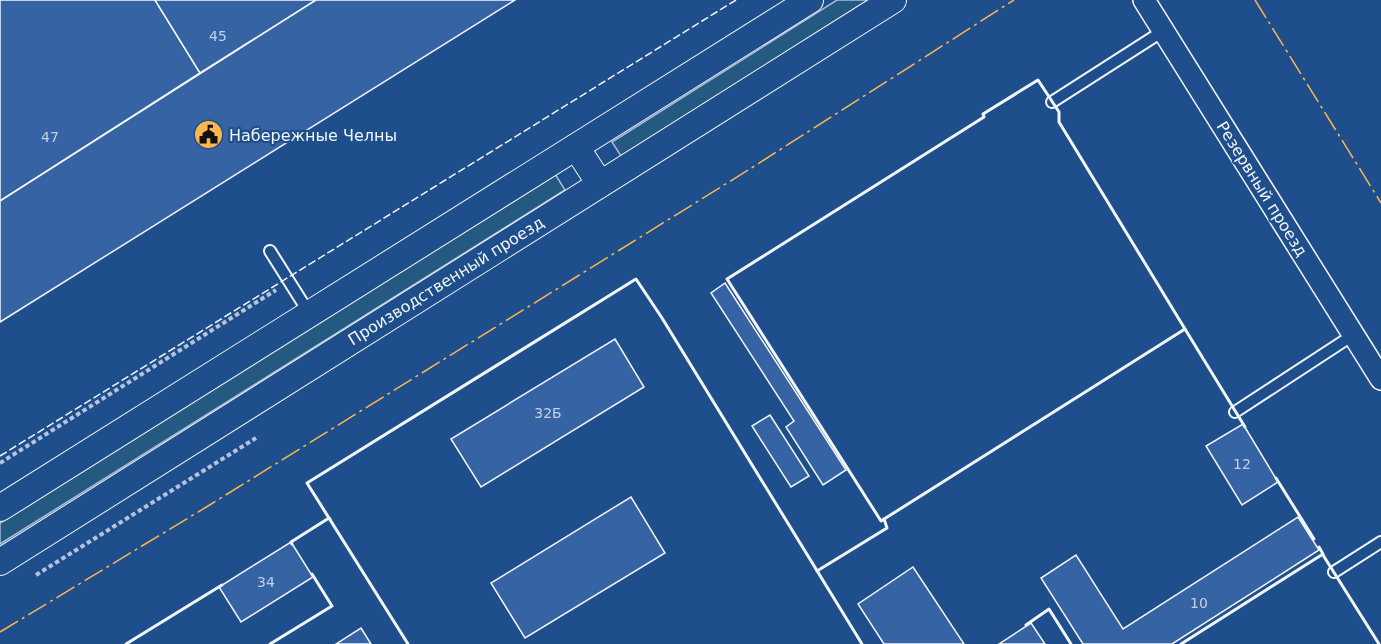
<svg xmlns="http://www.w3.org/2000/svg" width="1381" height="644" viewBox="0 0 1381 644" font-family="'DejaVu Sans',sans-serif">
<rect width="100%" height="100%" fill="#1f4e8c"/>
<g fill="#245a82" stroke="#a8bbd7" stroke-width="1.5">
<polygon points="837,0 868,0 621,156 612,142"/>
<polygon points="555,174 565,190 0,544 0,523"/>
</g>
<g fill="#3563a3" stroke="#f2f6ff" stroke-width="1.5">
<polygon points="0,0 155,0 200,73 0,201"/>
<polygon points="155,0 316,0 200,73"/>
<polygon points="316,0 515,0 0,322 0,201"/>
<polygon points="725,283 846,470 823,485 786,427 794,421 711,293"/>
<polygon points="615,339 644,387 481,487 451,439"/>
<polygon points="770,415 809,476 791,487 752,426"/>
<polygon points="1243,424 1278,482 1242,505 1206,446"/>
<polygon points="631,497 665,553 525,638 491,583"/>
<polygon points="1298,517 1319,550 1172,644 1083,644 1041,578 1076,555 1123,629"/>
<polygon points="291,542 313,577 241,622 219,587"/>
<polygon points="913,567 964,644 884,644 858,604"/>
<polygon points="1031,623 1045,644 999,644"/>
<polygon points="361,628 371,644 336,644"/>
</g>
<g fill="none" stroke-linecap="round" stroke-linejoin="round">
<defs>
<g id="service">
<polyline points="1052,102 1163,31"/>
<polyline points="270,251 309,313"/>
<polyline points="1235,412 1353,335"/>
<polyline points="1334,572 1381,542"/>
</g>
<polyline id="minor" points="1144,0 1381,379"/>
<g id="tertiary">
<polyline points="576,147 600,184"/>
<polyline points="0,508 810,0"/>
<polyline points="0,562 893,0"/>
</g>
</defs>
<use href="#service" stroke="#f2f6ff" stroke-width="14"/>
<use href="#minor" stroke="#f2f6ff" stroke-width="24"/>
<use href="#tertiary" stroke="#f2f6ff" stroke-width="28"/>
<g stroke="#b3c4dc" stroke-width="4" stroke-dasharray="4.5 3" stroke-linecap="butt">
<polyline points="0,463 276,290"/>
<polyline points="36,575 256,438"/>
</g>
<use href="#service" stroke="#1f4e8c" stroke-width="10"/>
<use href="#minor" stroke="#1f4e8c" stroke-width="21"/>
<use href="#tertiary" stroke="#1f4e8c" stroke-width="26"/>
<polyline stroke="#f2f6ff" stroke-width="1.5" stroke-dasharray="8 3" stroke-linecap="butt" points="0,456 736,0"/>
<g stroke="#f2f6ff" stroke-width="3">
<polygon points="1038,80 1059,112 1059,122 1185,329 881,521 727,279 984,117 983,114"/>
<polyline points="1183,330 1185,329 1245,427"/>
<polyline points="1276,478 1314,539"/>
<polyline points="292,544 291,542 329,518 330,519"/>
<polyline points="1323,555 1379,644"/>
<polyline points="817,571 887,528 884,519"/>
<polyline points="1026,625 1049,609 1071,644"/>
<polyline points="126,644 222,585"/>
<polyline points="270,644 332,606 312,574"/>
<polyline points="408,644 307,483 636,279 662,318 862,644"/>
<polyline points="1181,644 1323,554 1319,547"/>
</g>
<g stroke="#ffb74d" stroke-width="1.5" stroke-dasharray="21 4.5 3 4.5" stroke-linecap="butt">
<polyline points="1255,0 1381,203"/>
<polyline points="0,632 208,506 753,167 1014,0"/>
</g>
</g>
<defs>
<symbol id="civic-disc" viewBox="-11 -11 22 22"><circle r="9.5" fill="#ffb74d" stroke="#1f4e8c"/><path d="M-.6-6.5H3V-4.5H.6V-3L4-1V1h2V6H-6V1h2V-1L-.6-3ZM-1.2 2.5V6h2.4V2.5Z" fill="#111"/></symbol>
</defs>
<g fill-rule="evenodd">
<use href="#civic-disc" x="192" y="118" width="33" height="33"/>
</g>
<g text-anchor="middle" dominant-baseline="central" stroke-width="4.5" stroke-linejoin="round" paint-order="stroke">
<g font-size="14" fill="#c3d1e8">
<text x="218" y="36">45</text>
<text x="50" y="137">47</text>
<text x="548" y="413">32Б</text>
<text x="1242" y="464">12</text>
<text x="266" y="582">34</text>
<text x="1199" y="603">10</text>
</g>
<g font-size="16" fill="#f2f6ff" stroke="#1f4e8c" text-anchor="start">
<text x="229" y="135">Набережные Челны</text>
</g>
<g font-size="16" fill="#f2f6ff" stroke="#1f4e8c">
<text transform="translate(1262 189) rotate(58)">Резервный проезд</text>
<text transform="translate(446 281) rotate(-32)">Производственный проезд</text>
</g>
</g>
</svg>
